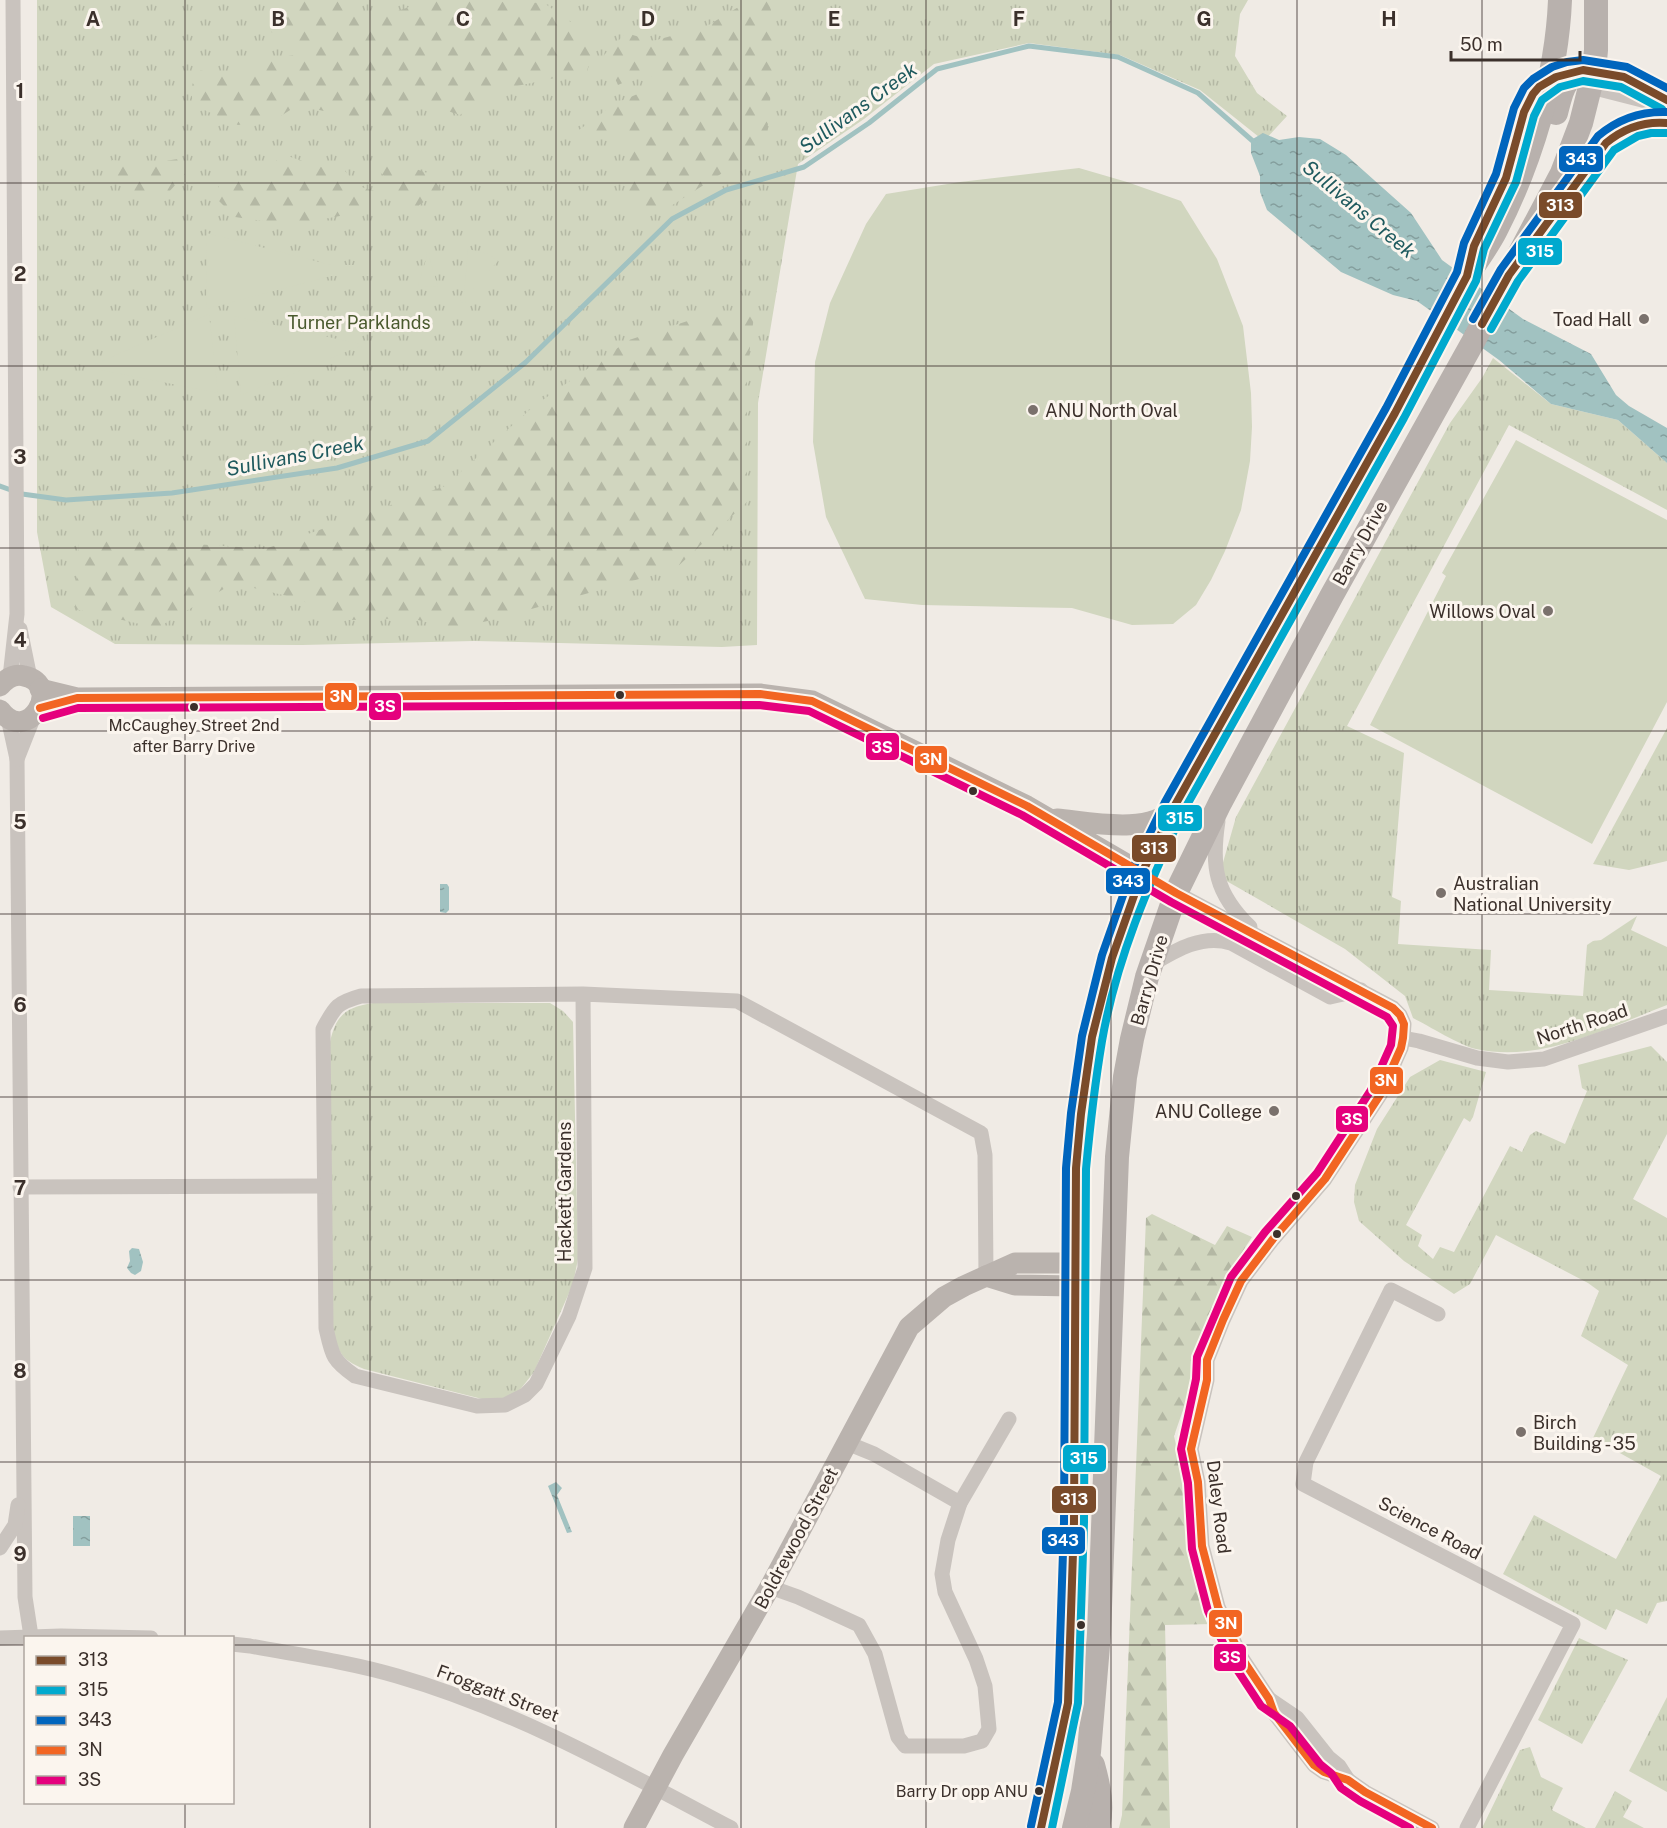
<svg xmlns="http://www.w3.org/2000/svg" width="1667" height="1828" viewBox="0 0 1667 1828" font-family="'Public Sans',sans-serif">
<defs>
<pattern id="grass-tufts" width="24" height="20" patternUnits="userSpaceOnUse" patternTransform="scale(1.5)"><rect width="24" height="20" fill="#d1d6bf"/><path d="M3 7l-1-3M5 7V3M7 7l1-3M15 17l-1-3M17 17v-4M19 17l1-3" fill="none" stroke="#b4b8a4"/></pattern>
<pattern id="forest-firs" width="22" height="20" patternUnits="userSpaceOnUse" patternTransform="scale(1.5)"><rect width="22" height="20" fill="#d1d6bf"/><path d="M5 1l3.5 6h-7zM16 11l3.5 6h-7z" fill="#b4b8a4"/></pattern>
<pattern id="water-ripples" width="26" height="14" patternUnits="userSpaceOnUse" patternTransform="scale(1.5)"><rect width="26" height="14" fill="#a1c2c1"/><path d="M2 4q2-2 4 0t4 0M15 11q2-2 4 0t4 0" fill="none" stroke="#849e9d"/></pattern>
</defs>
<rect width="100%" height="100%" fill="#f0ebe5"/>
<g fill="url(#grass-tufts)">
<polygon points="37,0 1248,0 1240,14 1235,56 1257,93 1287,116 1264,141 1200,90 1120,55 1029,43 934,64 864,119 798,164 758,403 757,645 722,647 474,641 302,645 115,644 51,607 37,532"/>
<path d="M1493,358l58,46 67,16 49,43v47l-158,-85 -162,301 57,27 -12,144 9,4 -3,43 93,6 -2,40 94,6 4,-51 6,-4 8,-1 36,-24 -6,14 36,17v58c-60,23 -125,58 -191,44 -15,-3 -47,-23 -63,-31l-8,-22 -60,-47 -122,-70 -1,-13 14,-49 214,-394 32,-45z"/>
<polygon points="1667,728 1667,861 1629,870 1593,864"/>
<path d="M373,1003h177l13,8 10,11 5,237 -5,25 -39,88 -15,19 -18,8 -15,1 -122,-31c-26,-11 -24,-17 -33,-42l-1,-285c6,-27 16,-35 43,-39z"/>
<polygon points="1651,1046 1667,1062 1667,1134 1633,1199 1667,1218 1667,1601 1657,1603 1647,1624 1616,1609 1606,1630 1503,1574 1534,1515 1616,1559 1661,1476 1593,1438 1628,1365 1581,1336 1599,1291 1588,1283 1496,1235 1470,1284 1454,1294 1404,1261 1359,1221 1354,1202 1355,1185 1377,1129 1410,1077 1440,1060 1486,1072 1473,1117 1470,1122 1464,1118 1406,1225 1422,1235 1418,1246 1433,1259 1440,1247 1454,1252 1510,1146 1522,1152 1530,1135 1536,1131 1565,1144 1587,1091 1582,1088 1578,1065"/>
<polygon points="1579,1638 1628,1660 1582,1744 1538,1720"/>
<polygon points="1667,1697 1667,1792 1629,1771"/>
<polygon points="1530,1747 1541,1777 1563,1788 1552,1810 1586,1828 1482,1828 1520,1750"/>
<polygon points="1615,1791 1632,1801 1623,1817 1644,1828 1595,1828"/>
</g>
<g fill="url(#forest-firs)">
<polygon points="289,0 337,0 345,13 368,21 430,0 544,3 596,40 587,71 499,90 460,115 417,101 401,120 345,116 298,105 276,119 238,125 193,105 191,89 197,70 235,76 266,59 303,54 267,29"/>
<polygon points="750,0 769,0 776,36 766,145 660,213 626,207 631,136 572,135 616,103 664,83 645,73 618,85 604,55 626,33 653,41 707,26"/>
<polygon points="282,154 317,166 345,171 358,186 384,194 345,215 292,225 235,217 216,198 220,181 263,176"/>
<polygon points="382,157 430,174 441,190 412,210 395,200 392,183 374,167"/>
<polygon points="178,159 185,174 168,193 139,198 112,179 111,160 144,164"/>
<polygon points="703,316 754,316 747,371 747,502 675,569 492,620 451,629 411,618 349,620 295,598 234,583 157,628 75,609 79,536 265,549 445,486 534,406 629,340"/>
<polygon points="1152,1214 1215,1245 1227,1226 1252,1237 1229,1272 1207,1323 1197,1356 1192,1384 1174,1436 1184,1481 1190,1545 1200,1589 1214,1624 1165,1625 1170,1828 1119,1828 1122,1815 1146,1218"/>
</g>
<g fill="#d1d6bf">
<polygon points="1079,168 1127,182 1181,201 1217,259 1243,326 1251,393 1252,427 1250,461 1241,510 1225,551 1211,580 1196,605 1173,624 1132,625 1072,608 922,605 865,599 826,517 813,442 815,362 830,303 866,224 886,194 960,182"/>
<polygon points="207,233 331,265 382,265 382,276 331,276 206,309"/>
<polygon points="468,249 488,254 498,261 465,298 466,302 462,303 460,300 464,297"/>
<polygon points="426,251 430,253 429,256 438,287 418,286 427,256"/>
<polygon points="209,314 218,393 91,368 87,370 86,369 87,365 91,366"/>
<polygon points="234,316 360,344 363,341 366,345 363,348 360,346 241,395"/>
<polygon points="1516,440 1667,520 1667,702 1592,844 1370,725 1446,576 1442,573"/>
</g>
<g fill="url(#water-ripples)">
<polygon points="1263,133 1279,140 1299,137 1320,139 1346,155 1411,213 1442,260 1523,319 1591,354 1616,395 1629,406 1667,428 1667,463 1618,420 1551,404 1499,360 1417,301 1393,295 1341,272 1267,210 1260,192 1260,176 1251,153 1251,140"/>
<polygon points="440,884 447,884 449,887 449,910 446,913 440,912"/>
<polygon points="132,1248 139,1249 143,1262 141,1271 135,1275 131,1273 127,1268 130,1261 129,1251"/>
<polygon points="556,1482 562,1488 557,1495 572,1532 567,1533 548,1486"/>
<rect x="73" y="1516" width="17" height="30"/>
</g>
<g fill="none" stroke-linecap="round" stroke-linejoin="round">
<polyline stroke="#a1c2c1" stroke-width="5" points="0,486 22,494 66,500 172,493 337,468 428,441 526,362 672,219 726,190 804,167 869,123 937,69 1029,46 1118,57 1198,93 1255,143"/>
<g stroke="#c9c3be" stroke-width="15">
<polyline points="1594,71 1624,77 1667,100"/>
<polyline points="1591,87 1646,101 1667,110"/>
<path d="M1542,230c12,-16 24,-33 36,-49 23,-32 44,-65 89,-58"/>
<polyline points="20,629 30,678"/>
<polyline points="10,677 17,614 13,0"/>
<polyline points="8,718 17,759 25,1597 31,1636"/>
<polyline points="17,759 34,716"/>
<path d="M1218,821c-7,45 -3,72 32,106"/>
<polyline points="1176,893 1393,1008 1400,1015 1404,1024 1403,1038 1401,1048 1380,1095 1325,1179 1273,1239 1241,1281 1223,1320 1207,1360 1207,1380 1191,1449 1198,1482 1202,1546 1218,1607 1241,1657 1269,1699 1274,1713 1314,1765 1324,1772 1348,1780 1365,1792 1432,1828"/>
<path d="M1151,965c25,-15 51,-31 80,-22l99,54 31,-7"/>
<path d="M583,994l2,274 -16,48 -33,68 -11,11 -20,10 -28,1 -122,-30c-23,-16 -23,-21 -29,-48l-3,-299c12,-22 13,-26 38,-33l222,-2 154,7 244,132 4,22 1,121"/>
<polyline points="1403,1038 1419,1041 1477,1058 1508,1062 1544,1059 1667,1016"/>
<polyline points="20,1187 324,1186"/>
<polyline points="1438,1314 1391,1290 1306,1462 1303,1484 1573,1624 1467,1828"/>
<polyline points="847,1443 874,1454 960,1503"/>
<polyline points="0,1548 15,1525 18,1505"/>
<polyline points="770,1587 798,1597 859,1625 875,1654 898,1737 905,1746 964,1746 982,1741 989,1729 985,1686 976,1659 945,1592 942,1574 948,1540 960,1503 1009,1419"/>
<polyline points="0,1638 61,1636 151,1638"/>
<path d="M232,1644l18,2c48,9 100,16 147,30 118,34 226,95 334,152"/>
<polyline points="1269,1699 1297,1718 1328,1757 1339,1766 1348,1780"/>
</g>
<g stroke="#bab3ae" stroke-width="21">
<path d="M0,686c6,-7 14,-13 24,-10 41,9 3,71 -24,34"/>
<polyline points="40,689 77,698 760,694 812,701 1027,806 1142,873"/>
<path d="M1057,819c32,3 95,17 117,-12"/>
<polyline points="986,1276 1015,1285 1075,1286"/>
<polyline points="634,1828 673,1755 770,1587 909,1327 944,1297 964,1286 1015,1263 1074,1263"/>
</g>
<g stroke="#b8b1ad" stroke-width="24">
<path d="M1556,113c7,-27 8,-39 38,-42"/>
<path d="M1093,1765c6,21 10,42 5,63"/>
<path d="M1041,1828l27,-125 6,-181v-259l2,-95 5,-54 11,-77 20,-79 30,-85 32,-66c85,-157 177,-309 259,-467 12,-22 22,-44 34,-64 10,-16 21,-30 29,-46 35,-68 61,-154 64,-230"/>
<polyline points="1074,1828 1083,1791 1089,1752 1099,1634 1117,1157 1125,1077 1132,1039 1147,977 1176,893 1220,803 1332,595 1473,342 1562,173 1581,123 1594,71 1596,50 1596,0"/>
</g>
<defs>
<g id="bus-1">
<path d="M1482,324l27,-49 97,-132c18,-15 37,-22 61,-20"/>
<polyline points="1041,1828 1068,1703 1074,1522 1076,1168 1081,1114 1092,1037 1112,958 1142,873 1174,807 1395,413 1467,276 1474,246 1506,178 1524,112 1533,94 1539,87 1556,77 1583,70 1624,77 1667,100"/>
</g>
<g id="bus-2">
<polyline points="1491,329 1518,281 1614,150 1638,136 1651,133 1666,133"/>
<path d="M1052,1828l26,-125 6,-181 2,-353c4,-43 9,-86 16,-128 14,-80 46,-156 81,-229l221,-394 72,-137 8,-32 32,-67 18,-66 8,-16 18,-13 23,-6 38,6 41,22"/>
</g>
<g id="bus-3">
<path d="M1473,319l28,-50 97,-133c20,-17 43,-25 69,-24"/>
<polyline points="1031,1826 1058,1702 1064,1522 1066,1168 1071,1113 1082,1036 1102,955 1132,870 1165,802 1386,408 1457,272 1464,243 1496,174 1514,108 1524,88 1533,79 1552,67 1567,62 1583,60 1627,67 1667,88"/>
</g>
<polyline id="bus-4" points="40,708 77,698 760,694 812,701 1027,806 1176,893 1393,1008 1400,1015 1404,1024 1403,1038 1401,1048 1380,1095 1325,1179 1273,1239 1241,1281 1223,1320 1207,1360 1207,1380 1191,1449 1198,1482 1202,1546 1218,1607 1241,1657 1269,1699 1274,1713 1314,1765 1324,1772 1348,1780 1365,1792 1432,1828"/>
<polyline id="bus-5" points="43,718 78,708 759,705 809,711 1022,815 1171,902 1387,1017 1393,1026 1391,1045 1371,1090 1317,1173 1265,1232 1231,1277 1197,1357 1196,1379 1181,1449 1188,1483 1192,1549 1208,1611 1232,1662 1261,1706 1290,1726 1320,1764 1331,1773 1341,1788 1360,1801 1410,1828"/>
</defs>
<use href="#bus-1" stroke="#fbf5ee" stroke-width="12"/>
<use href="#bus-2" stroke="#fbf5ee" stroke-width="12"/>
<use href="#bus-3" stroke="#fbf5ee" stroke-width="12"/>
<use href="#bus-4" stroke="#fbf5ee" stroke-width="12"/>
<use href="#bus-5" stroke="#fbf5ee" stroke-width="12"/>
<use href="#bus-1" stroke="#7a4b2a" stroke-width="8"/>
<use href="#bus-2" stroke="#00a9ce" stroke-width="8"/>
<use href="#bus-3" stroke="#0065bd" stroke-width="8"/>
<use href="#bus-4" stroke="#f26522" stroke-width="8"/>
<use href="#bus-5" stroke="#e5007d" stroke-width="8"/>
</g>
<path fill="none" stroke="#3b302b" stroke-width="1.5" stroke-opacity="0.55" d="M185,0v1638M370,0v1828M556,0v1828M741,0v1828M926,0v1828M1111,0v1828M1297,0v1828M1482,0v1828M0,183h1667M0,366h1667M0,548h1667M0,731h1667M0,914h1667M0,1097h1667M0,1280h1667M0,1462h1667M0,1645h26M232,1645h1435M185,1802v26"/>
<g fill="#7a716c" stroke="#fbf5ee" stroke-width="2">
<circle cx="1644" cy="319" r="6"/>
<circle cx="1033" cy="410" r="6"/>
<circle cx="1548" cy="611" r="6"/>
<circle cx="1441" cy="893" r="6"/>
<circle cx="1274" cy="1111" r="6"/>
<circle cx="1521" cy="1432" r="6"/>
</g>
<g fill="#3b302b" stroke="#fbf5ee" stroke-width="2">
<circle cx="620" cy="695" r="5"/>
<circle cx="194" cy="707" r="5"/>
<circle cx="973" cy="791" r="5"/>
<circle cx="1296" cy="1196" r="5"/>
<circle cx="1277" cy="1234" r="5"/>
<circle cx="1081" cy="1625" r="5"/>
<circle cx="1039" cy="1791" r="5"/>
</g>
<g text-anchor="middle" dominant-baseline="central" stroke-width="6" stroke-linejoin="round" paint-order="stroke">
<g font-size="16" fill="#3b302b" stroke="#fbf5ee">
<text x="194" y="725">McCaughey Street 2nd<tspan x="194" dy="21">after Barry Drive</tspan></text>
<text x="1028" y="1791" text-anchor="end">Barry Dr opp ANU</text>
</g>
<g font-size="18" fill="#3b302b" stroke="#fbf5ee" text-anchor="end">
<text x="1632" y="319">Toad Hall</text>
<text x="1045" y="410" text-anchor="start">ANU North Oval</text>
<text x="1536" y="611">Willows Oval</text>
<text x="1453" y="883" text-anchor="start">Australian<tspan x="1453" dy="21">National University</tspan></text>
<text x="1262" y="1111">ANU College</text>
<text x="1533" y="1422" text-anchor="start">Birch<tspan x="1533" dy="21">Building - 35</tspan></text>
</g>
<g font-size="18" fill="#4a5a2e" stroke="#fbf5ee">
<text x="359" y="322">Turner Parklands</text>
</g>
<g font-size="18" fill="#3b302b" stroke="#fbf5ee">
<text transform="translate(1360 543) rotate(-61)">Barry Drive</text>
<text transform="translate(1149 980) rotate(-74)">Barry Drive</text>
<text transform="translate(1582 1024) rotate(-18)">North Road</text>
<text transform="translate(564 1192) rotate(-90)">Hackett Gardens</text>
<text transform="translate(1219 1507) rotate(83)">Daley Road</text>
<text transform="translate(1430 1528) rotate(28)">Science Road</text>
<text transform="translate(796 1538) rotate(-62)">Boldrewood Street</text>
<text transform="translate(498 1693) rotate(21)">Froggatt Street</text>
</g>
<g font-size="20" font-style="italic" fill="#1f5a5e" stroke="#fbf5ee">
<text transform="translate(858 108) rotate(-36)">Sullivans Creek</text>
<text transform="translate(1359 209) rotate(40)">Sullivans Creek</text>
<text transform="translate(295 456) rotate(-11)">Sullivans Creek</text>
</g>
</g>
<g font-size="20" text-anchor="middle" font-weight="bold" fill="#3b302b" stroke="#fbf5ee" stroke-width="6" stroke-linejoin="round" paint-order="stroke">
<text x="93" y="26">A</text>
<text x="278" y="26">B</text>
<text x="463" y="26">C</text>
<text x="648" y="26">D</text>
<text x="834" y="26">E</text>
<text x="1019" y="26">F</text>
<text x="1204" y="26">G</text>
<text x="1389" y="26">H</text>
<text x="20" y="98">1</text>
<text x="20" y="281">2</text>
<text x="20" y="464">3</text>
<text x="20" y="647">4</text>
<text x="20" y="829">5</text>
<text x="20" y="1012">6</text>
<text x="20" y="1195">7</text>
<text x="20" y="1378">8</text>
<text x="20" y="1561">9</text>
</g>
<g stroke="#fbf5ee" stroke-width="2">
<rect x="1558" y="145" width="46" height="28" rx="6" fill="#0065bd"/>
<rect x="1538" y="191" width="45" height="28" rx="6" fill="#7a4b2a"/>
<rect x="1517" y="237" width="46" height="29" rx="6" fill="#00a9ce"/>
<rect x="324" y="682" width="34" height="29" rx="6" fill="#f26522"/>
<rect x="368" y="692" width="34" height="29" rx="6" fill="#e5007d"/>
<rect x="865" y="732" width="35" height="29" rx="6" fill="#e5007d"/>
<rect x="914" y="745" width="34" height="29" rx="6" fill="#f26522"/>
<rect x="1157" y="804" width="46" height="28" rx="6" fill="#00a9ce"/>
<rect x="1131" y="834" width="46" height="29" rx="6" fill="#7a4b2a"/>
<rect x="1105" y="867" width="46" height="28" rx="6" fill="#0065bd"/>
<rect x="1369" y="1066" width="35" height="29" rx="6" fill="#f26522"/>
<rect x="1335" y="1105" width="34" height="28" rx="6" fill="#e5007d"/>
<rect x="1062" y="1444" width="45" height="29" rx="6" fill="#00a9ce"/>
<rect x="1051" y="1485" width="46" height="29" rx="6" fill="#7a4b2a"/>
<rect x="1041" y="1526" width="45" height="29" rx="6" fill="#0065bd"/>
<rect x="1208" y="1609" width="35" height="29" rx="6" fill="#f26522"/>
<rect x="1213" y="1643" width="34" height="29" rx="6" fill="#e5007d"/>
</g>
<g font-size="16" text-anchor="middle" font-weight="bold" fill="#fff">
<text x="1581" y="165">343</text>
<text x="1560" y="211">313</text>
<text x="1540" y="257">315</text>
<text x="341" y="702">3N</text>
<text x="385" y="712">3S</text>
<text x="882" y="753">3S</text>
<text x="931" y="765">3N</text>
<text x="1180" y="824">315</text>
<text x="1154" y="854">313</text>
<text x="1128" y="887">343</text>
<text x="1386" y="1086">3N</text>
<text x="1352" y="1125">3S</text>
<text x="1084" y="1464">315</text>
<text x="1074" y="1505">313</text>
<text x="1063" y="1546">343</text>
<text x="1226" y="1629">3N</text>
<text x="1230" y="1663">3S</text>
</g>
<rect x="24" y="1636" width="210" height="168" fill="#fbf5ee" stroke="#aea6a0" stroke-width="1.5"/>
<rect x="36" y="1656" width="30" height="9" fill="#7a4b2a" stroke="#aea6a0" stroke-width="1.5"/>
<text x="78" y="1666" font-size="18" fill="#3b302b">313</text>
<rect x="36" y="1686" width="30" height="9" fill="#00a9ce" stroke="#aea6a0" stroke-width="1.5"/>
<text x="78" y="1696" font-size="18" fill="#3b302b">315</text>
<rect x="36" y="1716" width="30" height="9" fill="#0065bd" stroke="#aea6a0" stroke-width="1.5"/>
<text x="78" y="1726" font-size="18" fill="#3b302b">343</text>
<rect x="36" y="1746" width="30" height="9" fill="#f26522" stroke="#aea6a0" stroke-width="1.5"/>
<text x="78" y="1756" font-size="18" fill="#3b302b">3N</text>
<rect x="36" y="1776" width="30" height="9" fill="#e5007d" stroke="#aea6a0" stroke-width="1.5"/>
<text x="78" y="1786" font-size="18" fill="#3b302b">3S</text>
<path d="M1451 51v9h129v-9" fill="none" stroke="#3b302b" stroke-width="3"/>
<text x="1460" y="51" font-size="18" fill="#3b302b" stroke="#fbf5ee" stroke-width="4.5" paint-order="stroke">50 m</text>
</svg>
